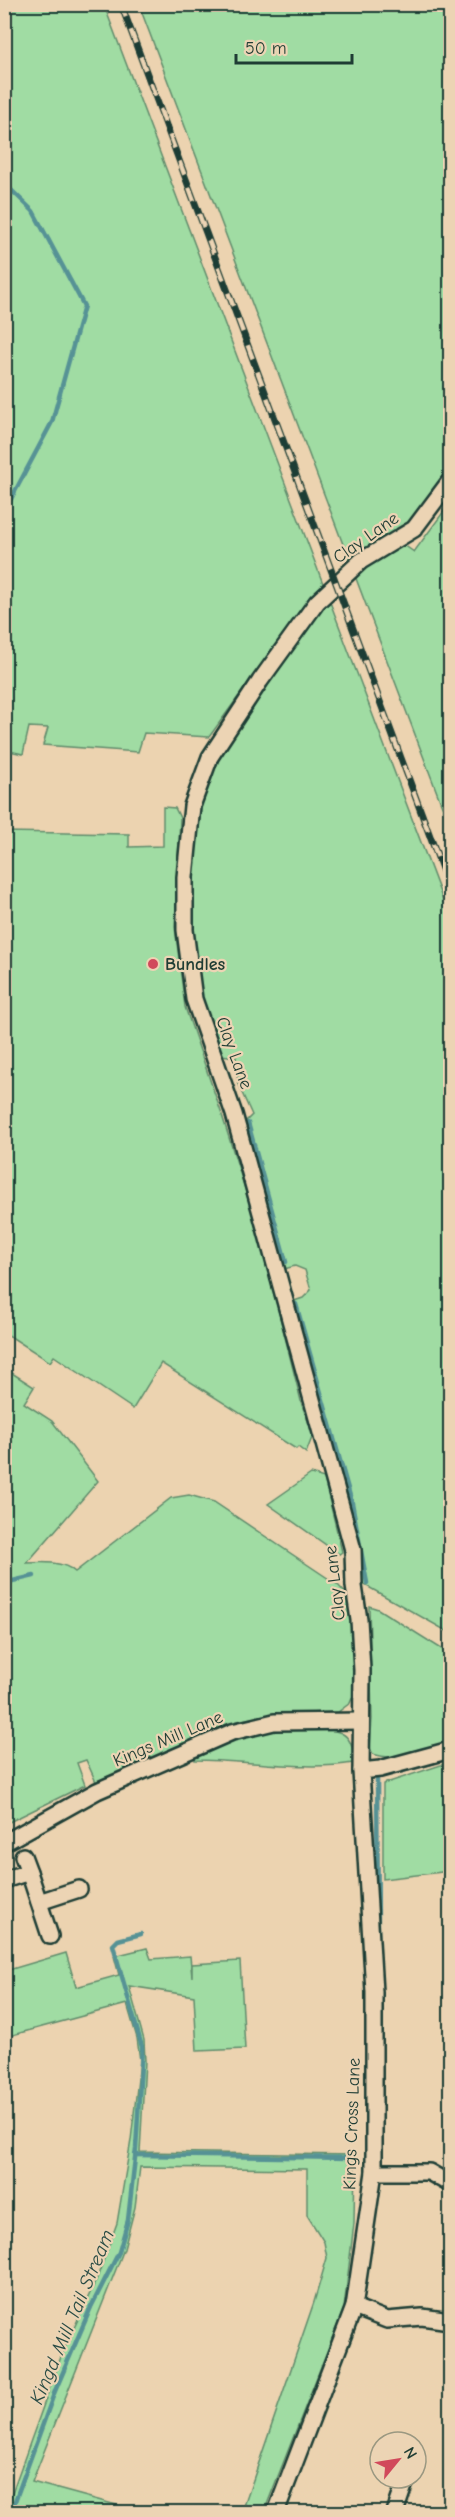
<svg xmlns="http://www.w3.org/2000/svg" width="455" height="2517" viewBox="0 0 455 2517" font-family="'Comic Neue',sans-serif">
<rect width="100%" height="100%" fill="#ecd3b0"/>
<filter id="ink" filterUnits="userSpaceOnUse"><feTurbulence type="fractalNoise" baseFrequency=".0167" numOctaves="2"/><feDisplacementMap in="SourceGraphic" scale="12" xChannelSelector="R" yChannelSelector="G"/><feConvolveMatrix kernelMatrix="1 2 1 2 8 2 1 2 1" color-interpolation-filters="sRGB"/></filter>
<g filter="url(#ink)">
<g fill="#a0dca3" stroke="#608c6c" stroke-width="1.5">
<path d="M5,5h99l346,914v714l-87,-49 -15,-87 -57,-195 12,-4 8,-8 -6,-20 -10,-4 -11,3 -41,-145 9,-9 -14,-31 -2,-27 -15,-2c-5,-15 -12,-31 -16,-47 -17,-58 -15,-122 -6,-181 2,-16 3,-35 9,-49 19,-46 53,-87 83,-126l-7,-18 -75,103 -65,-4 -6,19 -95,-7 5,-17 -19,-1 -6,27 -18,-4z"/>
<polygon points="139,5 450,5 450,465 410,521 397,528 404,545 414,552 450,503 450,827"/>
<polygon points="163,807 175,808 180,818 175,927 185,1007 221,1112 260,1237 302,1405 313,1435 306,1453 298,1447 296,1449 161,1363 133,1409 54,1356 50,1362 5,1333 4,832 129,834 129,847 163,846"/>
<path d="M4,1368l30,19 -10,16 28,18 46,60 -71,82c15,-1 37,-2 48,9l96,-74 18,-3 25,7 124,83 9,10 5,28 4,66 -6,14 -12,9 -66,2 -30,6 -41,16 -98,45 -7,1 -10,-22 -9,3 8,22 -80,39z"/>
<polygon points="311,1474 324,1478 342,1552 339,1554 268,1504"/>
<path d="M369,1606l9,3 70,44 2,-8v99c-24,6 -52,19 -77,10l-3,-6 2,-29z"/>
<path d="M307,1728c28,2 48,0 46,35 -47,8 -108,-3 -158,-3v-4c43,-20 65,-26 112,-28z"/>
<polygon points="450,1762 450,1871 383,1879 383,1784"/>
<polygon points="147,1948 151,1959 190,1956 192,1977 192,1964 240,1961 245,2049 197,2051 194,1996 129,1986 144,2040 145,2061 140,2152 355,2155 354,2223 344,2308 264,2512 242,2512 314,2302 327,2258 324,2242 307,2215 307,2169 140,2167 135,2207 124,2249 32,2482 142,2512 5,2512 62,2354 97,2278 117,2223 131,2140 140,2061 137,2038 127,2004 5,2037 5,1971 66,1953 76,1987 119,1975 114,1956"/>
</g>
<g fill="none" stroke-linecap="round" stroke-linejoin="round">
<g stroke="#569295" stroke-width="4.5">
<polyline points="4,183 33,211 84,306 52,422 4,512"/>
<polyline points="248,1123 286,1262"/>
<polyline points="296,1304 352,1503 367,1583"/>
<polyline points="4,1583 34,1576"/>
<polyline points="402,1771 445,1759"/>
<polyline points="378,1937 377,1776 382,1775"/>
<polyline points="135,2155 351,2158"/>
<polyline points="11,2512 55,2391 91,2307 119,2252 128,2220 136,2149 142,2047 113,1945 118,1940 141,1934"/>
</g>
<defs>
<g id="minor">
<polyline points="361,1771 380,1769 450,1750"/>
<polyline points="4,1843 97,1791 232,1732 274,1722 361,1721"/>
<polyline points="23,1856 29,1872"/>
<polyline points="4,1880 29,1872 50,1936"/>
<polyline points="39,1902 79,1889"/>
<polyline points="374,2172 429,2172 450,2184"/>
<polyline points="354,2307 387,2320 422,2317 450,2321"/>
<polyline points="276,2512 354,2307 374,2172 374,1992 361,1771 362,1670 359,1620 354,1586 353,1550 234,1114 194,999 185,930 185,877 192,806 210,757 260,681 317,602 361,561 414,529 450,481"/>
<polyline points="395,2512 405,2483"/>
</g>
</defs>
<use href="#minor" stroke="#1f3d34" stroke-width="20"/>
<use href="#minor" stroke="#ecd4b4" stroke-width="15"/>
<defs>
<polyline id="rail" points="121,4 450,890"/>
</defs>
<use href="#rail" stroke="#1f3d34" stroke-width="7"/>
<use href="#rail" stroke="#ecd4b4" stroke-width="4.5" stroke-dasharray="14" stroke-linecap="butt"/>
</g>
</g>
<circle fill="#d1495b" stroke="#ecd4b4" stroke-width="2" cx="153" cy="964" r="6"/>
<g text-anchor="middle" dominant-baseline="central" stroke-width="4.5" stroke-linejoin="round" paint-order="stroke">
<g font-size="18" fill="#1f3d34" stroke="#ecd4b4">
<text transform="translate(366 538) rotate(-35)">Clay Lane</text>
<text transform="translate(234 1053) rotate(70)">Clay Lane</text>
<text transform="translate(335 1583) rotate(-97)">Clay Lane</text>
<text transform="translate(168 1739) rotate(-23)">Kings Mill Lane</text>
<text transform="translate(352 2124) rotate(-88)">Kings Cross Lane</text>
</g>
<g font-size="18" font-weight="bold" fill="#1f3d34" stroke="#ecd4b4" text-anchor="start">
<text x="165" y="964">Bundles</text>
</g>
<g font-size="20" font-style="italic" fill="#284b44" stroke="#ecd4b4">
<text transform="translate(72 2317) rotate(-67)">Kingd Mill Tail Stream</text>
</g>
</g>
<rect width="455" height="2517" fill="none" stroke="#ecd4b4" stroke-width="24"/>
<rect x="12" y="12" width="431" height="2493" fill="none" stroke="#1f3d34" stroke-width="2" filter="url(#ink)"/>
<g transform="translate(398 2460) rotate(60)"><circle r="28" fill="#ecd4b4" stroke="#9a9881" stroke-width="1.5"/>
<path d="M0-4.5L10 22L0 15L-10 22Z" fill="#d1495b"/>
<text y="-9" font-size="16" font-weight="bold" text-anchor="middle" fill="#1f3d34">N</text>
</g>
<path d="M236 54v9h116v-9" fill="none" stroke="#1f3d34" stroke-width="3"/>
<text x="245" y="54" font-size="18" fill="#1f3d34" stroke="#ecd4b4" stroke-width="4.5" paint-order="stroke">50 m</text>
</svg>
